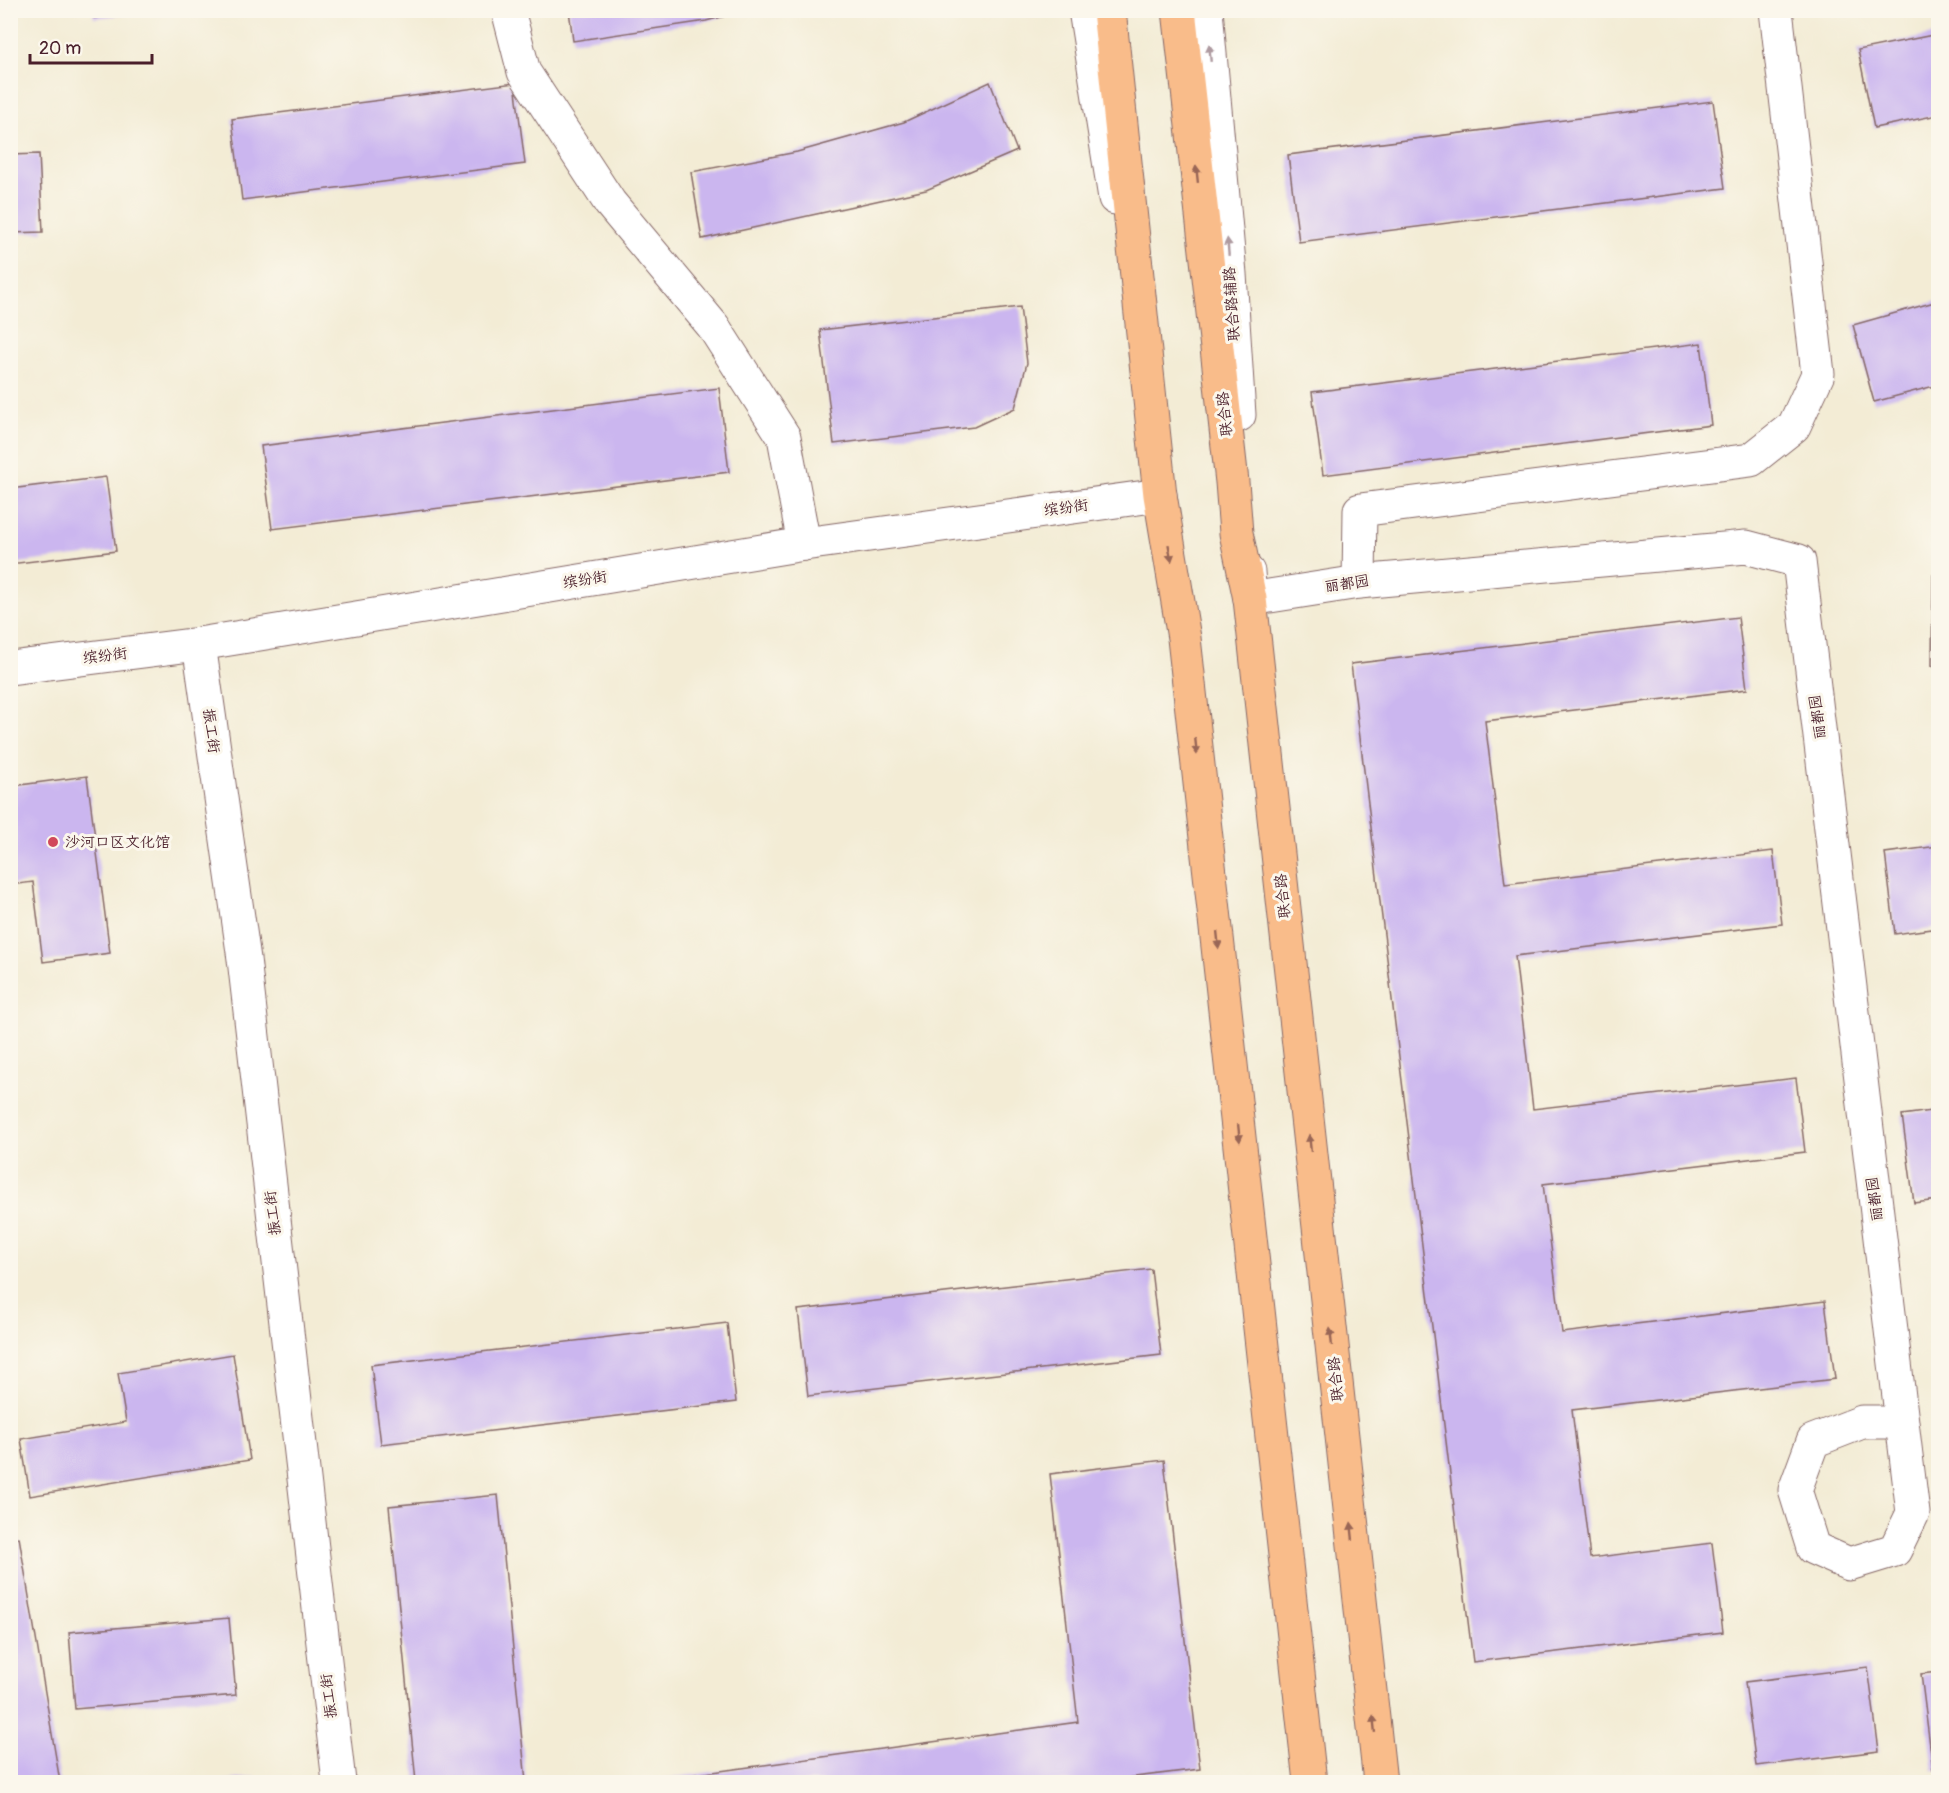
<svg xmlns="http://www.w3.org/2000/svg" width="1949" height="1793" viewBox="0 0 1949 1793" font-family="Pangolin,'LXGW WenKai TC',sans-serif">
<rect width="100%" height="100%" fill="#fbf7ec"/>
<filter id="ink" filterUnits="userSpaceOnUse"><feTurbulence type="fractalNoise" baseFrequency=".0167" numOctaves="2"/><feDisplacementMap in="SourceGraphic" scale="12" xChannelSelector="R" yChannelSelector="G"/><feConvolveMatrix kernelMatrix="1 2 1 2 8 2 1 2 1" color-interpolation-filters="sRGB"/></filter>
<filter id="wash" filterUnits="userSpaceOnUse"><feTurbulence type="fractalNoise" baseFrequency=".008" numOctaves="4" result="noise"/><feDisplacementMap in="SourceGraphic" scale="24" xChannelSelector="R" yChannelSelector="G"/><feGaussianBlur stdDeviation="1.35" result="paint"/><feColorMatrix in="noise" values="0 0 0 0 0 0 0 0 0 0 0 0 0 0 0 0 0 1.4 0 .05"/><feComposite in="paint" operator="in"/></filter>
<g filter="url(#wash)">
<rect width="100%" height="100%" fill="#f3ecd5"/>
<g id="blocks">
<g fill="#cbb6ef">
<polygon points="93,10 145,10 145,12 94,18"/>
<polygon points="569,10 745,10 745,11 706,21 573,41"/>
<polygon points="1938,34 1938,115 1874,128 1858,50"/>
<polygon points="990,82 1017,151 926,190 702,239 691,172 797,152 904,122"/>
<polygon points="515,83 525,164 242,200 232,119"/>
<polygon points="1713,101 1725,188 1299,242 1288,155"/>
<polygon points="39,154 43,232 10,233 10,155"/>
<polygon points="1938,301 1938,385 1874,402 1853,325"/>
<polygon points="1020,307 1027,363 1015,408 974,427 834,444 820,330"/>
<polygon points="1701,343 1711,425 1323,475 1312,392"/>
<polygon points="719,388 729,472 272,529 261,446"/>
<polygon points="106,477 116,551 10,564 10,489"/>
<polygon points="1933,575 1938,575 1938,666 1932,666"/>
<polygon points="1738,617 1747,689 1485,721 1505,884 1773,851 1782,924 1515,956 1533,1109 1796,1078 1805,1152 1543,1184 1562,1333 1825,1301 1835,1379 1572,1410 1590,1558 1712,1543 1723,1632 1473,1662 1351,664"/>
<polygon points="87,776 110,953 43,962 33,882 10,885 10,801 15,801 13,786"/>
<polygon points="1938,846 1938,928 1895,934 1885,853"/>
<polygon points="1938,1110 1938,1200 1914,1203 1902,1115"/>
<polygon points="1151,1269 1161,1355 808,1396 798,1310"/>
<polygon points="727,1323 736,1402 381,1444 371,1365"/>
<polygon points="233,1354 250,1460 30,1496 21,1439 126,1422 118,1373"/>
<polygon points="1164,1460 1200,1769 1127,1778 1128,1782 640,1782 1078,1722 1050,1474"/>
<polygon points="498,1495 526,1782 416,1782 389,1506"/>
<polygon points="19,1537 60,1782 10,1782 10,1538"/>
<polygon points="229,1618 236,1695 75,1709 69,1632"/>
<polygon points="1868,1667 1879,1751 1756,1766 1745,1682"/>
<polygon points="1938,1672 1938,1769 1933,1770 1921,1674"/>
<polygon points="255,1777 256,1782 222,1782 222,1781"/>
</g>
</g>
</g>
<g filter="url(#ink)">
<use href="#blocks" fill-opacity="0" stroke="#856766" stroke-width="1.5"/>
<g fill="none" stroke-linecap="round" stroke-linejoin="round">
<defs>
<g id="minor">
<polyline points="508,10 524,72 610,203 713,326 784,437 804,544"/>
<polyline points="1085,10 1115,198"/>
<polyline points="1206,10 1230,274 1239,415"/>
<polyline points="1248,572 1250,599 1359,582 1746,547 1799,561 1902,1422 1913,1513 1895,1550 1849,1564 1813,1548 1795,1490 1813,1441 1862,1422 1902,1422"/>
<polyline points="1359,582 1360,510 1751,460 1794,426 1818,374 1776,10"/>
<polyline points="199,644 244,959 339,1782"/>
<polyline points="10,668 199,644 804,544 1160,495"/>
</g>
<g id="major">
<polyline points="1109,10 1160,495 1184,638 1310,1782"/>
<polyline points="1179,10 1232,482 1236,533 1250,599 1380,1782"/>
</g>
</defs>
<use href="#minor" stroke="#856766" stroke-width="35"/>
<use href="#major" stroke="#856766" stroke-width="35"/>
<use href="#minor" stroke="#fff" stroke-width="33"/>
<use href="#major" stroke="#f9bc8a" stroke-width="33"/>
</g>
<defs><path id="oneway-solid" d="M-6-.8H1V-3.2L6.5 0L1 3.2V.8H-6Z" transform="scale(1.5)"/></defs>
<g fill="#ae9aa0">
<use href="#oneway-solid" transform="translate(1210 53) rotate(-95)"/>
<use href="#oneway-solid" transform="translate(1228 247) rotate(-95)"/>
</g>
<g fill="#996656">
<use href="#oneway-solid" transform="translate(1197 174) rotate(-96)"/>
<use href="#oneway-solid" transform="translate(1170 553) rotate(80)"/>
<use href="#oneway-solid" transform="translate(1196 746) rotate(84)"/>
<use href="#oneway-solid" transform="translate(1218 940) rotate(84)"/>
<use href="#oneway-solid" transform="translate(1239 1133) rotate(84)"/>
<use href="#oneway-solid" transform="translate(1310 1143) rotate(-96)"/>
<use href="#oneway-solid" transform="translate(1331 1337) rotate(-96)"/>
<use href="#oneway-solid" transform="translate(1352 1531) rotate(-96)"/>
<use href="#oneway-solid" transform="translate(1374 1724) rotate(-96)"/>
</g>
</g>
<circle fill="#d1495b" stroke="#fbf7ec" stroke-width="2" cx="53" cy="842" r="6"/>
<g text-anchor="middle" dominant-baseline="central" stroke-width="6" stroke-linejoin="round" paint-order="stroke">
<g font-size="15" fill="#4a1f2b" stroke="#fbf7ec">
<text transform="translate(1232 304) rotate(-94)">联合路辅路</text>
<text transform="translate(1225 414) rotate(-96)">联合路</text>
<text transform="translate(1066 508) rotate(-8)">缤纷街</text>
<text transform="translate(585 580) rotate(-9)">缤纷街</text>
<text transform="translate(1347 584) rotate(-8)">丽都园</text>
<text transform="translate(105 656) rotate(-7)">缤纷街</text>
<text transform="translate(1818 717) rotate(-97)">丽都园</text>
<text transform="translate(211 731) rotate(82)">振工街</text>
<text transform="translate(1283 896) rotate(-96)">联合路</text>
<text transform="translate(1875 1199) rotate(-97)">丽都园</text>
<text transform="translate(273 1213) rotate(-97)">振工街</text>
<text transform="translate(1336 1379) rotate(-96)">联合路</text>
<text transform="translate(329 1696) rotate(-97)">振工街</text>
</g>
<g font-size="15" fill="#4a1f2b" stroke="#fbf7ec" text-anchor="start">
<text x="65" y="842">沙河口区文化馆</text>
</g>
</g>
<rect width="1949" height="1793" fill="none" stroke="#fbf7ec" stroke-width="36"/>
<path d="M30 54v9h122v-9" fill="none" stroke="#4a1f2b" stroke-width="3"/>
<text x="39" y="54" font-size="18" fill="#4a1f2b" stroke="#fbf7ec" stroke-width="4.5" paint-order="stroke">20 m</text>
</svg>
